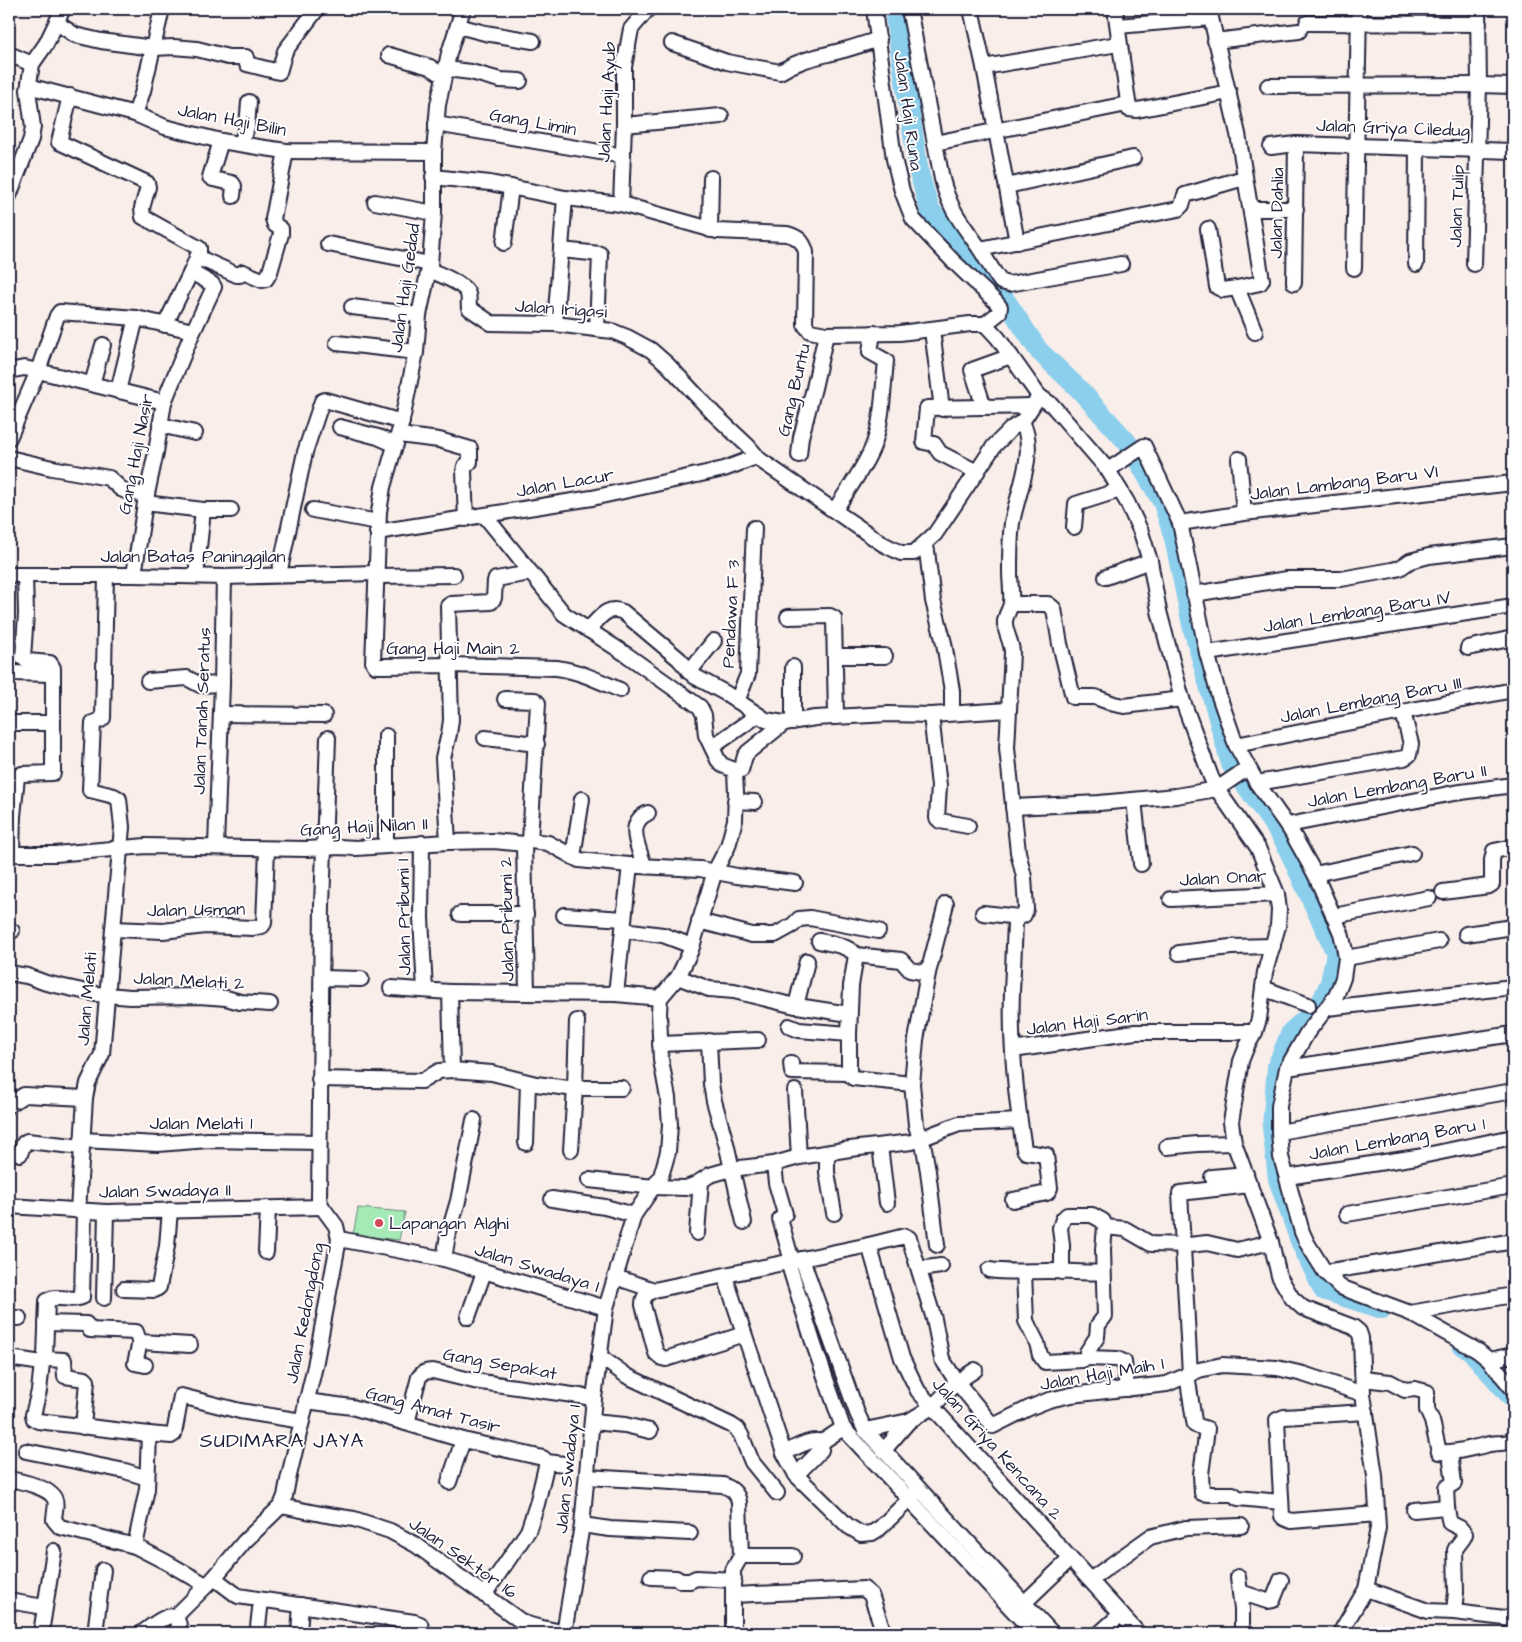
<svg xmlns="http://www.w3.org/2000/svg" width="1522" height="1642" viewBox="0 0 1522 1642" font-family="'Architects Daughter',sans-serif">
<rect width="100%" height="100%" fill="#f9eeea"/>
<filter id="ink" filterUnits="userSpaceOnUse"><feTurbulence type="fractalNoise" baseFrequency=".02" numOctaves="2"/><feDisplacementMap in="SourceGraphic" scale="10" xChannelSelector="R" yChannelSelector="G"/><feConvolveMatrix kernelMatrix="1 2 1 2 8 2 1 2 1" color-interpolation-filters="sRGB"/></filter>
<g filter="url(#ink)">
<polygon fill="#a5eab6" stroke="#648678" points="358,1208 405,1212 399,1240 353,1235"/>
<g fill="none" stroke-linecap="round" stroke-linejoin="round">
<g stroke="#8bcfed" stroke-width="20">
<polyline points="894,9 919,173 930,210 990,277 1039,351 1079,389 1127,442 1163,503 1174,538 1192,625 1231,764 1284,840 1336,953 1330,983 1319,1007 1291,1032 1277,1066 1272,1127 1278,1179 1300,1241 1323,1290 1382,1309"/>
<polyline points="1461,1345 1469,1349 1513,1399"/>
</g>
<defs>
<g id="minor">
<path d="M463,9l-14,44 -11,52 -4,47v61l-4,51 -11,51 -3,37 -15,73 -18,62 -4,25 -6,150 3,4h8l66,-1 107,3c22,3 42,13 63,22"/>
<polyline points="874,9 894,159 902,191 913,219 953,261 996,302 1000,307 999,313 985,324"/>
<path d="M909,9l33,170c8,32 20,44 38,70 7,11 13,23 21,33l8,2 112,-20"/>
<polyline points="971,9 984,67 1017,242"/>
<polyline points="1115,9 1129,109 1137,110 1229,92"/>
<polyline points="1211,18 1238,134 1262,280 1260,283 1237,288 1255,332"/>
<polyline points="57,23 75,35 101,41 153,48 174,47 197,49 228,57 246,57 247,64 279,72 285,51 317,9"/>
<polyline points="1307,23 1479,24"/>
<polyline points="458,26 485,33 533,41"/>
<polyline points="1118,26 1211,18 1209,9"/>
<polyline points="1215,41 1299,31"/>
<path d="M672,43l55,19 53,10c20,-13 38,-15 60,-21 13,-3 26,-8 39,-12"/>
<polyline points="9,54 32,64"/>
<polyline points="389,55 430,67 444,76"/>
<polyline points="984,67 1112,45"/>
<polyline points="446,69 471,72 500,80 520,81"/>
<polyline points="29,85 36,88 135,114 165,127 221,141 258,147 286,151 434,152"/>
<polyline points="1268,86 1479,85 1513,86"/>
<polyline points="70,96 59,142 147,183 148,187 142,208 143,217 199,248 199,253 191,272 212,284 214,287 191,336 164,402 156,452 145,503 134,575"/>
<polyline points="135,114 143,91 162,9"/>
<polyline points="436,124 623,156"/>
<polyline points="624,125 721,116"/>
<polyline points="221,141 210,177 213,179 232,183 234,186 233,196"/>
<polyline points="241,143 247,127 249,102"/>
<polyline points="935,143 1122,105"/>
<polyline points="1271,147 1296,144 1513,151"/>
<path d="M433,177l57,6 75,15 56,6 96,27 70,3c11,3 16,7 19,18l-1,73 5,6 16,3 74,-1 70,-9h15l13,14 41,58 13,9 56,65 19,32 14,30 9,29 9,50 23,88 29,78 6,12 41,59 19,46 2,16 -1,16 -13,46 -6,47 -4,13 -8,14 -6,15 -10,61 3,21 37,99 8,34 13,22 11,10 50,19 6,5 2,6 2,56 12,82 3,52 -12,61 -26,44"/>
<polyline points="1007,186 1133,158"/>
<polyline points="9,196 31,139 33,127 28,90 32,64 46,44 63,9"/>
<polyline points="375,202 434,213"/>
<polyline points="621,204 624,125 624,67 631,29 648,9"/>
<polyline points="1257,209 1296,209"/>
<polyline points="1208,229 1217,287 1223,290 1237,288"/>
<polyline points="710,230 711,178"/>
<polyline points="504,243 511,187"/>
<polyline points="328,244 430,264"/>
<polyline points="980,249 1178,209 1182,205 1185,195 1237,180"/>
<polyline points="561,250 600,254 597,329"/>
<polyline points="197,257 237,275 240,275 243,272 262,280 266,279 270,272 281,234 281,229 275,225 273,219 286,151"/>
<polyline points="1416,264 1417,148"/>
<polyline points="1474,264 1479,85 1478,9"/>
<polyline points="1354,268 1359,9"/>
<path d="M429,270c10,4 33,13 38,22 3,4 1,11 2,16l22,15 64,1 57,7 15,6 24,13 16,14 47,50 34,32 12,14 123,84 18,9h13l21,-19 59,-88 18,-18 10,-6 17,-26"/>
<polyline points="1294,283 1296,144"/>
<polyline points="352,307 419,315"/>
<polyline points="555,324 565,198"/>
<polyline points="165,325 191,272"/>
<polyline points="932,330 942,409"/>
<polyline points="337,343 416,352"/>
<polyline points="9,371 24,368 34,370 164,402"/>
<polyline points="92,384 103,345"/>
<polyline points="118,391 136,318"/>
<polyline points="984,407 972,370 1011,356"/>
<polyline points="160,425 195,433"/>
<polyline points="340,427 378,437 396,445"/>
<polyline points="399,435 439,440 470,449 470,462 465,466 464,471 466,519"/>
<polyline points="9,438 38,371 57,316 60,312 136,318 193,331"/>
<polyline points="799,455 801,437 814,388 826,334"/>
<polyline points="9,458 52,468 109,478 121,489 128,492 147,495"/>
<polyline points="1239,459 1244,513"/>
<polyline points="1108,470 1144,446 1180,523 1207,653 1219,696 1236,745 1257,783 1291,831 1315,874 1341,933 1344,946 1346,958 1343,978 1336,996 1307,1033 1287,1068 1279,1106 1279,1132 1281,1157 1302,1232 1307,1243 1325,1272 1340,1287 1410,1313 1478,1351 1489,1360 1513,1389"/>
<polyline points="977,472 940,453 934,444 924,442 927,408 1032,406"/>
<polyline points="145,503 203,510 231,510"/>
<polyline points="313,510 378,522"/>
<path d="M835,510c13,-21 29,-41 38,-64 10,-26 10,-57 13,-85l-16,-9 3,-19"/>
<polyline points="485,516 564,614 627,655 700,707 704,715 706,735 718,760 722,765 732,769 735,773 736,792 735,820 728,846 715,871 691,950 678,977 660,998 659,1012 661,1060 668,1098 670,1125 668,1152 661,1176 634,1215 606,1308 594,1398 582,1525 564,1633"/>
<polyline points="1180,523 1244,513 1513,483"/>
<polyline points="1074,527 1076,504 1120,490"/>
<polyline points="377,532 592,498 724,469 756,457"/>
<polyline points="925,544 927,551 933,601 944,643 952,691 952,713"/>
<polyline points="279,574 305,452 322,401 325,400 402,422"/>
<polyline points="9,575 134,575 224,577 377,573"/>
<polyline points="196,576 203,510"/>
<polyline points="377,576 454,575"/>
<polyline points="1106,577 1150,561"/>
<polyline points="1194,594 1287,579 1341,579 1392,570 1400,568 1410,561 1429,556 1513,546"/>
<polyline points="1011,604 1048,604 1054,609 1060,644 1073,697 1095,697 1114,704 1124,706 1182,699"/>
<polyline points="788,617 830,616 834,618 836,717"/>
<path d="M588,630c12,-12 18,-25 35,-18l56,47 15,17 33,18 39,26 18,3 31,-5 74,-4 42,1 77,-5"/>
<polyline points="1468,648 1513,638"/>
<polyline points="1207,653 1513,606"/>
<polyline points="835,656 885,656"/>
<polyline points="793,667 793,722"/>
<polyline points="689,672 714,641"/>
<polyline points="9,673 53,674"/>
<polyline points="148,681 187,678 200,685 222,684"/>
<polyline points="505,699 535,700 538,703 530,841"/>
<polyline points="737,701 748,674 754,528"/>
<polyline points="221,714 324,715"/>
<polyline points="931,715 939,786 937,818 940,821 968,826"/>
<polyline points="9,723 53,723"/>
<polyline points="386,736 386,845"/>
<polyline points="485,738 537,744"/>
<polyline points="1236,745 1513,690"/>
<polyline points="712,747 758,715"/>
<polyline points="735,773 741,770 745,756 748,752 784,723"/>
<polyline points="1257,783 1404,758 1409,755 1411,744 1403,712"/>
<polyline points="1134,800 1141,864"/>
<polyline points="735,801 755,802"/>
<polyline points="1013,807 1099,803 1176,796 1217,789 1248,768"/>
<polyline points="1288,825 1454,793 1513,785"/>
<polyline points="448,842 443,758 449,734 451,720 448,606 451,604 491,602 494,598 495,581 496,579 531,573"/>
<polyline points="422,843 421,918 425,990"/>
<polyline points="524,844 527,993"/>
<polyline points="216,846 222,684 224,577"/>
<polyline points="9,854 55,854 146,846 306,849 339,847 356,848 448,842 494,841 524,844 530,841 548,843 579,860 639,866 700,869 737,876 795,883"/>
<polyline points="12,854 13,816 17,777 22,774 53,773 53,668 50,663 27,661 23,658 26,614 25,575"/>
<polyline points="573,857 582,799"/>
<path d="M644,866c-5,-19 -19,-43 4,-53"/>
<polyline points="1315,874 1412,853"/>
<polyline points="1443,892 1489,886 1492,884 1492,860 1494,851 1513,847"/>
<polyline points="1171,899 1277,894"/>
<polyline points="983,913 1019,917"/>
<polyline points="460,914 526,914"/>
<polyline points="564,915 624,919"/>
<polyline points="1333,916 1429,898"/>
<polyline points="699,921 752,935 775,935 793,925 799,919 810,918 878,931"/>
<polyline points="113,929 163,931 205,926 253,928 262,926 264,923 267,849"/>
<polyline points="623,930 663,935 692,946"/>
<polyline points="9,931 12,931"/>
<polyline points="1466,934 1513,927"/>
<polyline points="1179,953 1231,947 1273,946"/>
<polyline points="856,955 901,960 910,970 928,973 916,1040 912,1084 916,1125 920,1139 924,1148 928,1171 937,1245"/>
<polyline points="1346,958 1439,941"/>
<polyline points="9,973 27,976 46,983 96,994 130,997 199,996 226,998 240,1002 270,1004"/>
<polyline points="928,973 946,904"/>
<polyline points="678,977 709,989 734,991 791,1005 849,1014"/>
<polyline points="322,978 361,979"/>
<polyline points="391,988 450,992 452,1070"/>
<polyline points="1263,988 1308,1005"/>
<polyline points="450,992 616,994 660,998"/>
<polyline points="616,994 630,865"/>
<polyline points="796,1006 807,961"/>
<polyline points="1327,1008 1513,987"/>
<path d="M789,1026l10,4 50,4 2,-48 5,-31c-7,-9 -25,-12 -37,-14"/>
<polyline points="849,1034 849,1073 853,1078 912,1084"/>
<polyline points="709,1041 711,1084 714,1101 726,1143 744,1222"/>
<polyline points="660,1044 758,1040"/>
<polyline points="1013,1050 1135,1032 1255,1032"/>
<polyline points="791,1063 792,1072 849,1073"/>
<polyline points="1287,1068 1513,1034"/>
<polyline points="319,1079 422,1081 439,1071 452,1070 492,1073 536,1084 568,1088 622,1088"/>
<polyline points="795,1091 799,1157"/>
<polyline points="9,1105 24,1095 85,1098"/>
<polyline points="1279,1132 1513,1091"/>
<polyline points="82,1140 158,1144 208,1140 319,1142"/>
<polyline points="526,1143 528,1083"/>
<polyline points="880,1146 887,1203"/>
<polyline points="1167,1147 1197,1144 1234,1143"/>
<polyline points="571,1150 575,1088 577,1021"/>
<polyline points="827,1153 827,1172 834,1213"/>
<polyline points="20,1154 24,1143 27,1141 82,1147"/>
<polyline points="774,1164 776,1183 785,1214"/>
<polyline points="1212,1177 1246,1174"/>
<polyline points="1287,1177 1417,1157 1513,1137"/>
<polyline points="589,1180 654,1187 686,1188 696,1184 710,1175 731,1169 774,1164 799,1157 850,1149 912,1142 959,1124 1019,1121"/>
<polyline points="552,1199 605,1207 634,1215"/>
<path d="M1013,1200l34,-7 3,-5 -4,-33 -20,-3 -2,-3c-8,-51 -14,-105 -12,-157 1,-23 2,-46 3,-69l1,-4 8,-4 2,-6 -2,-32 -6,-25 -11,-104 5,-95c0,-11 -6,-18 -7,-29 -1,-8 5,-13 6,-21 1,-10 -1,-21 -1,-31 0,-16 0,-33 2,-49 5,-30 26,-72 10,-101"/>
<polyline points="9,1206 106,1212 322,1207"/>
<polyline points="78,1211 85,1098 88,1083 102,1054 122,827 119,799 114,796 90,790 93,723 101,720 103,718 106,575"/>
<polyline points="1347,1214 1513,1186"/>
<polyline points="780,1219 792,1261"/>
<polyline points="697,1233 701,1181"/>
<polyline points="339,1239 444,1259 606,1308"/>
<polyline points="869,1245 902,1358 918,1391 1138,1633"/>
<polyline points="266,1252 268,1208"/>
<polyline points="444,1259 448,1235 458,1201 474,1120"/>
<polyline points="802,1259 857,1413 865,1430 1052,1633"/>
<polyline points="788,1262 814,1345 843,1428 1034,1633"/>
<polyline points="919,1269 941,1266"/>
<path d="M989,1270c20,3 39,1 59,1 19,0 36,3 55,1"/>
<polyline points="1024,1272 1026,1321 1037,1343 1040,1355 1045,1362 1082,1360 1088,1357 1087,1352 1097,1337 1098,1325 1105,1316 1103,1249 1105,1227 1125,1229 1151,1244 1189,1245 1207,1243 1237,1250 1271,1242"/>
<polyline points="1062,1272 1062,1245 1060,1228 1063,1219 1067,1215 1092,1215 1103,1221 1105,1227"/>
<polyline points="1325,1272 1508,1242 1513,1239"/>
<polyline points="725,1276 784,1453 796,1475 848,1526 861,1534 872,1533 880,1528 916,1493"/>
<polyline points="624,1280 654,1290"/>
<polyline points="124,1289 155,1290 159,1287 167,1246 170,1210"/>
<polyline points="104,1298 106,1212"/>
<polyline points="1410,1313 1513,1295"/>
<polyline points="468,1317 484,1272"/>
<polyline points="9,1318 19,1318"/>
<polyline points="46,1323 86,1324 90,1330 136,1332 139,1341 141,1342 190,1345"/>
<path d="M744,1334l-78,25 -4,-1 -6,-5 -13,-48c0,-9 3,-11 11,-15l215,-45 36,-9 4,2 25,81 8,40 15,23 36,44 36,-18 20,-8 22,-5 96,-11 32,-14 23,-5 55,3 26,6 60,20"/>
<polyline points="140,1342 135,1363 145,1365"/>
<polyline points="599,1356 627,1376 731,1425 737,1429 741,1435 752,1462 777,1493"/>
<polyline points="9,1358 42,1363 39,1391 33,1415 34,1419 38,1421 149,1434 147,1489 135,1546"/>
<polyline points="1087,1358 1117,1359 1124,1362 1127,1389"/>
<polyline points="45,1359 64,1360 65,1376 85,1379 87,1381 83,1427"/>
<polyline points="1489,1360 1513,1355"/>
<path d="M42,1363l3,-6 2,-56c9,-7 24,1 35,-4l2,-86"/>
<polyline points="1187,1374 1194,1421 1195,1425 1207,1429 1201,1474 1202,1493 1209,1494 1233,1494 1238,1498 1281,1502"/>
<polyline points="1190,1374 1180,1193 1250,1185"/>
<path d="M1363,1379l27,3 15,8 10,-1 12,3v18l5,11 7,31c16,2 31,-4 47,-7 9,-3 18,0 27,-5"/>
<polyline points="306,1401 352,1407 463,1440 543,1458 547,1462 564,1464"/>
<polyline points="1366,1412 1284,1417 1277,1420 1282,1516 1284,1518 1291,1521 1377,1514"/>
<polyline points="909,1421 932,1407 957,1382 975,1370"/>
<polyline points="592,1422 625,1425 650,1431"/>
<path d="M407,1423l12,-46c4,-5 7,-6 14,-6l41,10 120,17"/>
<polyline points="865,1430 909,1421 884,1450"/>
<polyline points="149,1434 171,1436 174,1434 181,1396 240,1411 302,1421"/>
<polyline points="822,1442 843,1428"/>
<polyline points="26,1451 125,1471 147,1478"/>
<path d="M784,1453c11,-5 26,-15 38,-11l-1,8 -25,25"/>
<path d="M1450,1453l4,30 -8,5c1,13 0,23 4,35l10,5 5,6c-2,7 -7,9 -10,16l1,42 -2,20"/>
<path d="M587,1477l136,8c9,4 14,7 16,17l2,54 -8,14v63"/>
<path d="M9,1479c11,2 43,9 46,21 2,5 -1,14 -1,20l6,7 75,19 31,16 40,23"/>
<polyline points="449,1482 463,1440"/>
<path d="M281,1506l40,8 33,5 36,12 26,14 106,77c14,6 28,7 42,11"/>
<polyline points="1414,1510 1445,1507"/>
<polyline points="582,1525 610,1529 690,1533"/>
<polyline points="741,1556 793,1556"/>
<polyline points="651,1577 676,1578 681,1581 690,1581 696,1578 734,1580"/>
<polyline points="1238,1577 1242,1609 1242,1633"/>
<polyline points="214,1578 238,1596 414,1622 420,1624 423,1633"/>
<polyline points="1090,1580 1150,1537 1186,1528 1241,1526"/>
<polyline points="1366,1589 1428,1611 1454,1612 1513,1619"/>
<polyline points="1240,1592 1267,1601 1273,1600 1281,1580"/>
<polyline points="484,1595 528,1531 537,1504 547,1462"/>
<polyline points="733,1595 864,1589 871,1595 884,1633"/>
<polyline points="9,1601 44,1607"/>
<polyline points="1024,1603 1070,1559"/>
<polyline points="176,1616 179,1625 177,1633"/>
<polyline points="258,1627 261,1600"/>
<polyline points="41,1633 54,1551"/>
<polyline points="95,1633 103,1570"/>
<path d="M142,1633c10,-7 21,-18 34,-17l38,-38 30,-36 37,-36 4,-10 3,-16 27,-114 24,-127 -3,-13 -14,-19 -3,-7 3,-295 6,-167"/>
<polyline points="299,1633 301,1605"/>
<polyline points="1100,1633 1121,1614"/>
</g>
</defs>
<use href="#minor" stroke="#22223b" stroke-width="18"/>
<use href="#minor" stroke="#fff" stroke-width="14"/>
</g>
</g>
<circle fill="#d1495b" stroke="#fff" stroke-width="2" cx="379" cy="1223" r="5"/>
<g text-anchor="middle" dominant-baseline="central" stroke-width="4" stroke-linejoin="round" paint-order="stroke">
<g font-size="18" fill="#22223b" stroke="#fff">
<text transform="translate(607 102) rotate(-87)">Jalan Haji Ayub</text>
<text transform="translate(908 111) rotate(82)">Jalan Haji Runa</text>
<text transform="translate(232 120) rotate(11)">Jalan Haji Bilin</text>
<text transform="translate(533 122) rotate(10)">Gang Limin</text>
<text transform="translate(1393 128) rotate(2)">Jalan Griya Ciledug</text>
<text transform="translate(1457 206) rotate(-88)">Jalan Tulip</text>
<text transform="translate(1277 213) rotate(-89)">Jalan Dahlia</text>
<text transform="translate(405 288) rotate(-82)">Jalan Haji Gedad</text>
<text transform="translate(561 309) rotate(4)">Jalan Irigasi</text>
<text transform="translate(794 390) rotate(-77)">Gang Buntu</text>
<text transform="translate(136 454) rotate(-79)">Gang Haji Nasir</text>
<text transform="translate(565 483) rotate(-10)">Jalan Lacur</text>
<text transform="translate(1344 483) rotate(-7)">Jalan Lambang Baru VI</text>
<text x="193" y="556">Jalan Batas Paninggilan</text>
<text transform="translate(1357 612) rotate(-9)">Jalan Lembang Baru IV</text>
<text transform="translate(731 614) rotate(-87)">Pendawa F 3</text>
<text x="453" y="648">Gang Haji Main 2</text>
<text transform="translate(1371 700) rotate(-11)">Jalan Lembang Baru III</text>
<text transform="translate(202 711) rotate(-88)">Jalan Tanah Seratus</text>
<text transform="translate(1397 786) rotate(-10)">Jalan Lembang Baru II</text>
<text transform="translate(364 827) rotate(-3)">Gang Haji Nilan II</text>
<text transform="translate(1223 878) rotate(-3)">Jalan Onar</text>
<text transform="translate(196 910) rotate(-1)">Jalan Usman</text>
<text transform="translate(404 917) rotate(-91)">Jalan Pribumi 1</text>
<text transform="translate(507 919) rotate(-91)">Jalan Pribumi 2</text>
<text transform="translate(189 981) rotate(3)">Jalan Melati 2</text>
<text transform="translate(87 999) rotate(-85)">Jalan Melati</text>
<text transform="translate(1087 1022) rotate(-7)">Jalan Haji Sarin</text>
<text x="201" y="1123">Jalan Melati 1</text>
<text transform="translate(1397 1139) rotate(-10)">Jalan Lembang Baru 1</text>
<text transform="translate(165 1191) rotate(-1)">Jalan Swadaya II</text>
<text transform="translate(537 1268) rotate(17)">Jalan Swadaya I</text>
<text transform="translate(305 1313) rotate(-79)">Jalan Kedongdong</text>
<text transform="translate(500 1364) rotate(10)">Gang Sepakat</text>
<text transform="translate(1102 1374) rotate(-10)">Jalan Haji Maih I</text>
<text transform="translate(433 1410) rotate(15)">Gang Amat Tasir</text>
<text transform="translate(997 1449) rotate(48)">Jalan Griya Kencana 2</text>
<text transform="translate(568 1469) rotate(-84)">Jalan Swadaya 1</text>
<text transform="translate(463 1558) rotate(35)">Jalan Sektor 16</text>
</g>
<g font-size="18" fill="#22223b" stroke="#fff" text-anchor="start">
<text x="389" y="1223">Lapangan Alghi</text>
</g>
<g font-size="20" letter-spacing="1" fill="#22223b" stroke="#fff">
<text x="282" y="1441">SUDIMARA JAYA</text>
</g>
</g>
<rect width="1522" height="1642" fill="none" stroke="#fff" stroke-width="30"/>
<rect x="15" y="15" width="1492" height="1612" fill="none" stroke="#22223b" stroke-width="2" filter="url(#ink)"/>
</svg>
